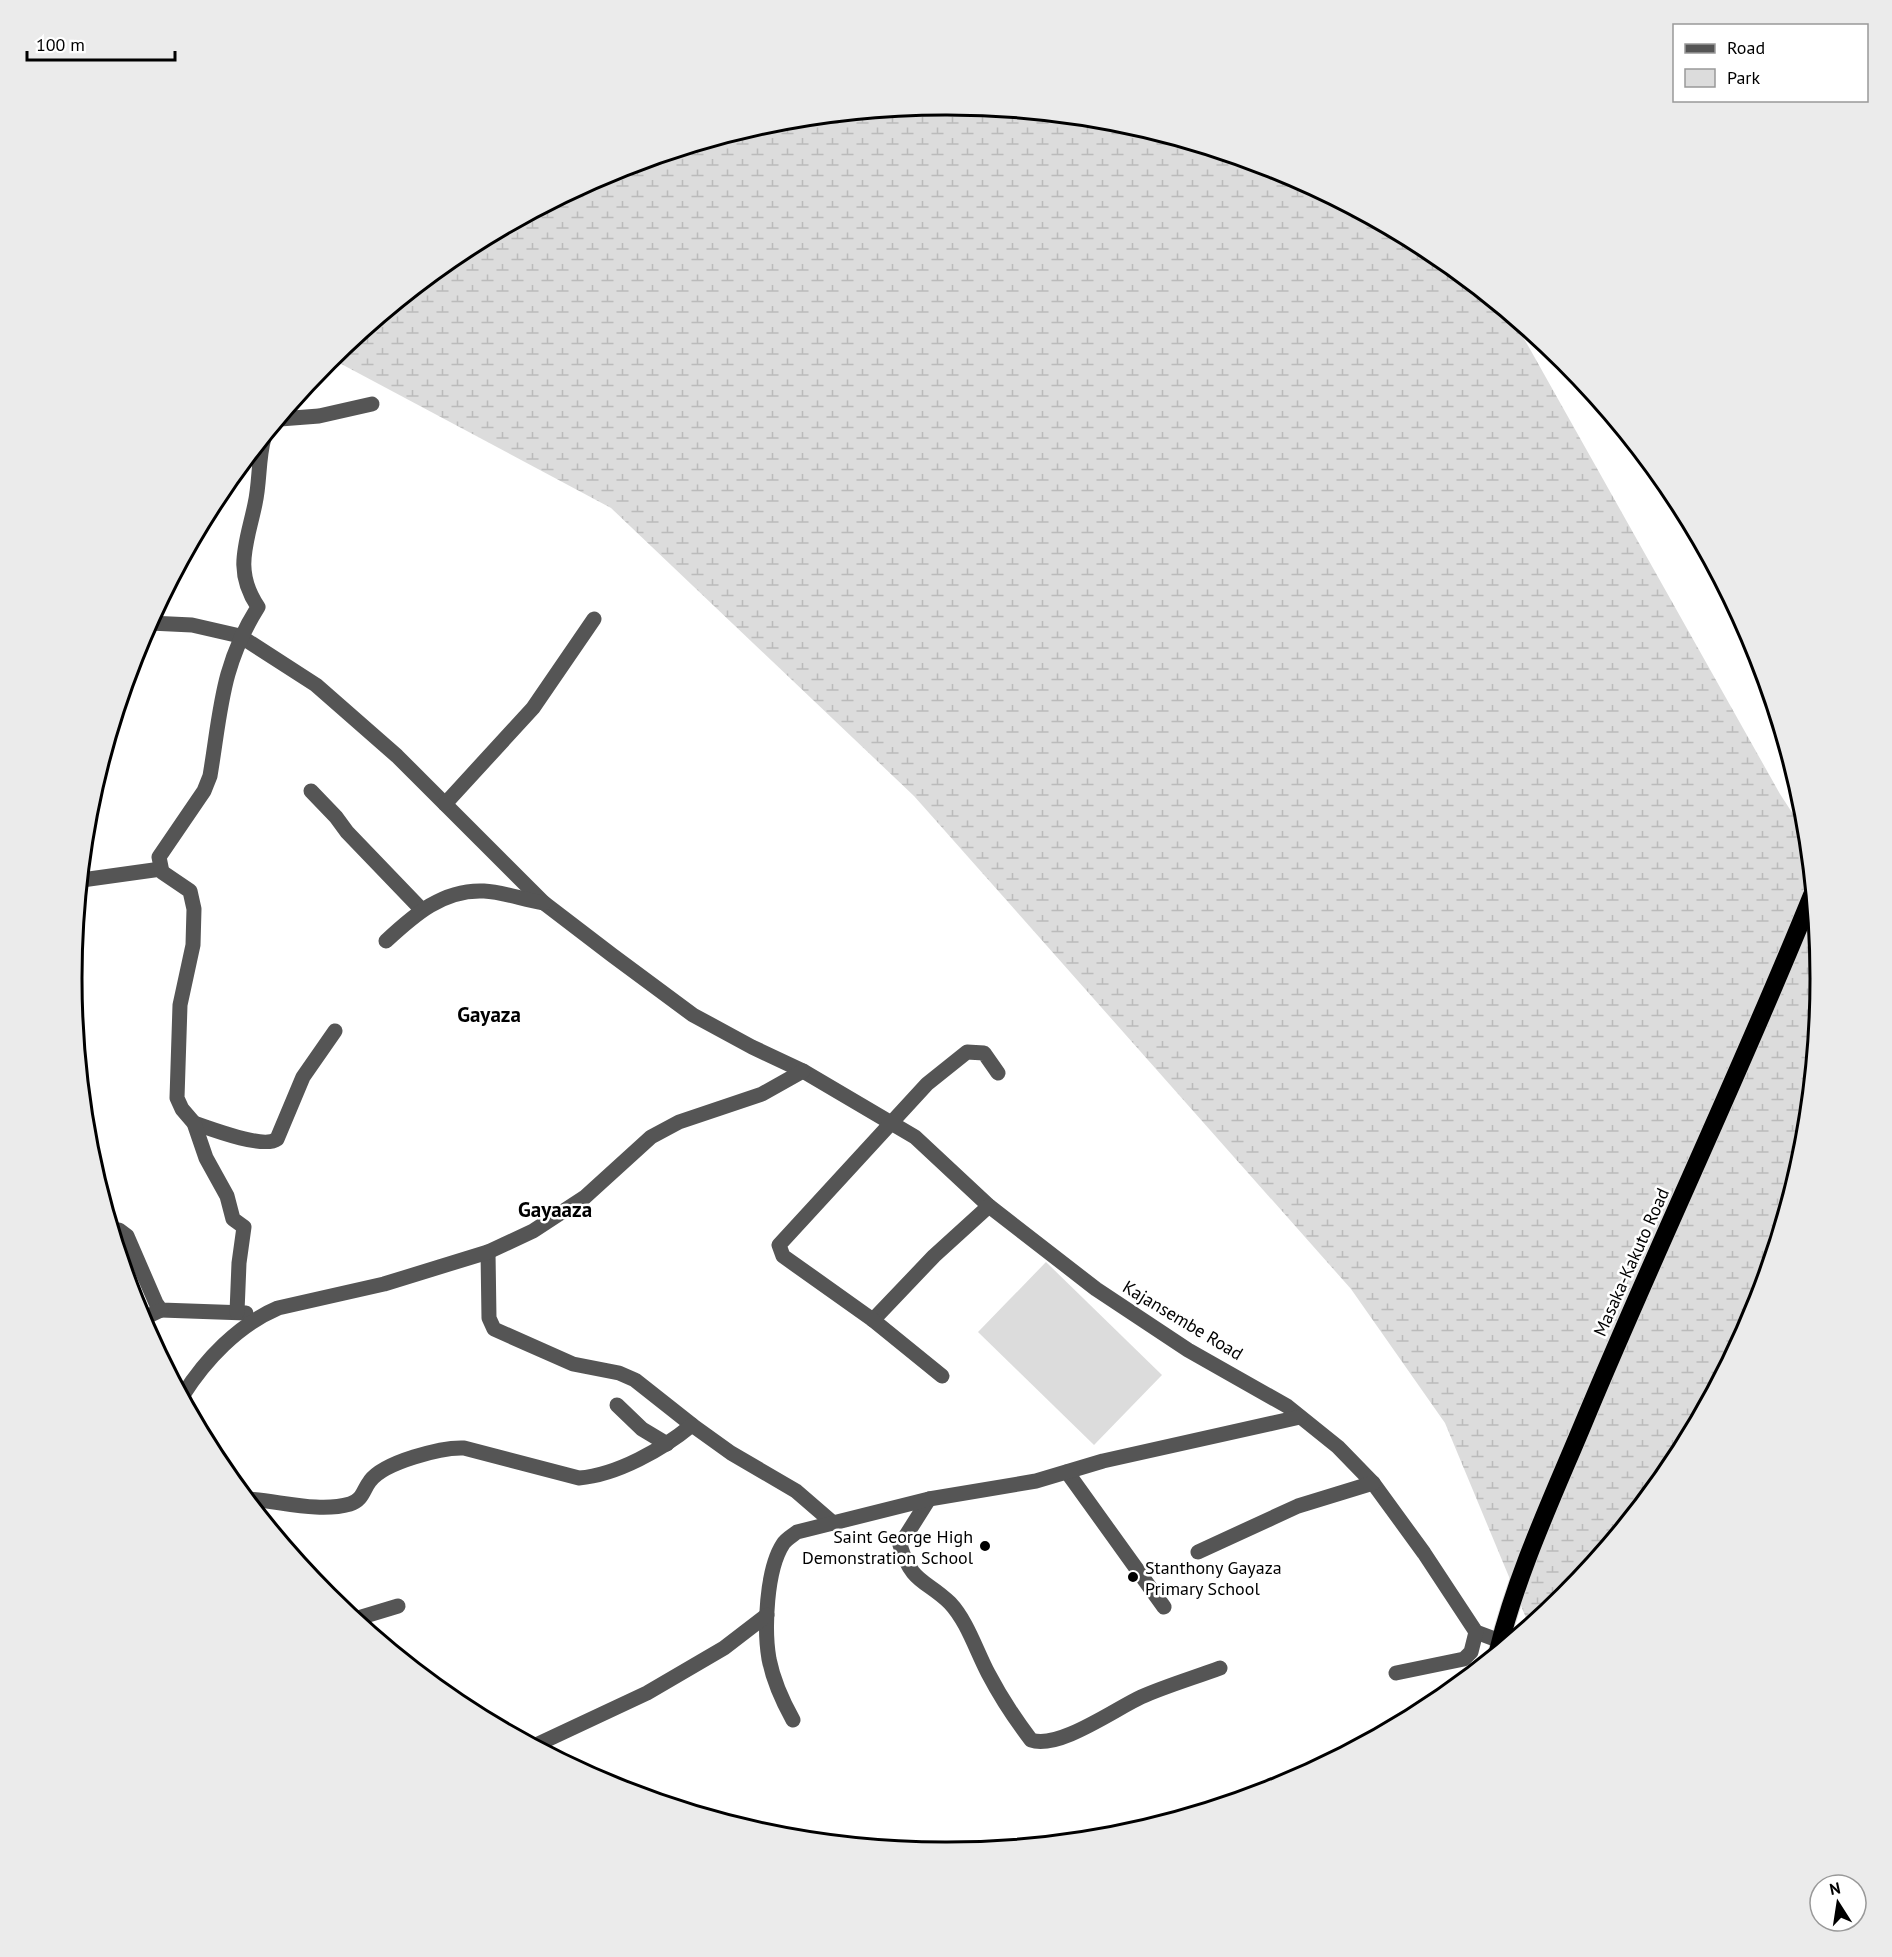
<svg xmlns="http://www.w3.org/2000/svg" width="1892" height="1957" viewBox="0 0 1892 1957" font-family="'PT Sans',sans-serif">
<defs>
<pattern id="wetland-marsh" width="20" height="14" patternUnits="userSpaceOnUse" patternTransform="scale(1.5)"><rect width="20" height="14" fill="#dcdcdc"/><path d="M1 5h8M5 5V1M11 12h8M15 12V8" fill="none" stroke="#bbb"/></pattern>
</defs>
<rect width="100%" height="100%" fill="#fff"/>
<polygon fill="url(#wetland-marsh)" points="946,105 1117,121 1281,171 1432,252 1513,319 1780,794 1806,834 1820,979 1803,1149 1753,1313 1673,1464 1564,1597 1529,1625 1445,1423 1351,1289 914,796 611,508 330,358 461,252 612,171 776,121"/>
<polygon fill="#dcdcdc" points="1046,1262 1162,1375 1094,1445 978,1332"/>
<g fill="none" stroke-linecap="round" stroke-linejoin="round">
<defs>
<path id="highway" d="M1498,1651c19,-79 57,-159 88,-234 73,-175 155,-346 226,-522"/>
</defs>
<use href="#highway" stroke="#dbdbdb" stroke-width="20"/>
<g stroke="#555" stroke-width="15">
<polyline points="280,419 319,416 372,404"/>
<polyline points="150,623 192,625 240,636 316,685 397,756 544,903 612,955 693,1015 752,1047 803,1071 915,1137 989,1206 1096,1289 1188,1350 1287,1406 1338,1447 1373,1483 1424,1553 1476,1632 1500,1641"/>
<polyline points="311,791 336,817 347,832 421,909"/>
<polyline points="445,804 533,708 594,619"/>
<polyline points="82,880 161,869"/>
<path d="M386,941c28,-26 57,-52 98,-50 20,1 40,9 60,12"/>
<path d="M194,1123c17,6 70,26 83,16l26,-62 32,-46"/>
<polyline points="113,1230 119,1230 127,1236 156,1303 161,1310 246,1313"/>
<polyline points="488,1252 489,1318 494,1329 573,1364 619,1373 635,1380 692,1425"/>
<path d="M237,1312l2,-49 5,-36 -11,-8 -6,-23 -21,-38 -12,-35 -12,-14 -5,-11 3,-93 13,-60 1,-36 -4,-18 -28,-19 -3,-15 45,-66 6,-15c11,-66 11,-110 48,-169 -25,-37 -11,-64 -3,-103 5,-22 3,-45 9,-66"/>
<polyline points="142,1319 161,1310"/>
<polyline points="873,1320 934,1256 989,1206"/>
<polyline points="942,1376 873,1320 783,1256 779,1245 927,1084 967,1052 984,1053 998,1073"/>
<path d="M183,1395c22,-35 55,-70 95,-87l106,-24 104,-32 45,-21 52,-34 66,-60 28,-15 83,-28 41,-23"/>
<polyline points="617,1405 642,1429 667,1444"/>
<polyline points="1067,1472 1164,1607"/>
<path d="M248,1499c32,2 71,14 102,5 13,-4 13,-14 20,-23 14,-19 72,-34 94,-33l115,30c38,-3 84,-29 113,-53l39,28 65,38 37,32"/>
<path d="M929,1499l-29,46c12,39 25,34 50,58 17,18 26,47 38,70 12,23 27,46 43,67 27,10 84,-31 110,-43 25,-11 52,-19 79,-29"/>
<polyline points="1198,1552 1298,1506 1373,1483"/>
<polyline points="355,1619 398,1606"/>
<polyline points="1396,1673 1464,1659 1471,1652 1476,1632"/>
<path d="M793,1720c-10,-18 -20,-41 -24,-61 -5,-29 -3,-89 14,-115 3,-5 9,-8 14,-12l132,-33 107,-18 67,-20 197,-44"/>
<polyline points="536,1745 647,1693 724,1648 767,1615"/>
</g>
<use href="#highway" stroke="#000" stroke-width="18"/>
</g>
<g fill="#000" stroke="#fff" stroke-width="2">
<circle cx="985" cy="1546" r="6"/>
<circle cx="1133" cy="1577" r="6"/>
</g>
<g text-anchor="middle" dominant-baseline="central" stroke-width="5" stroke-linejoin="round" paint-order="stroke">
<g font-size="18" fill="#000" stroke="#fff">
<text transform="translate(1631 1262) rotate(-66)">Masaka-Kakuto Road</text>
<text transform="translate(1183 1320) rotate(31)">Kajansembe Road</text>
</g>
<g font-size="18" fill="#000" stroke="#fff" text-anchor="end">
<text x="973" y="1536">Saint George High<tspan x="973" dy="21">Demonstration School</tspan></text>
<text x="1145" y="1567" text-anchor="start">Stanthony Gayaza<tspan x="1145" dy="21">Primary School</tspan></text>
</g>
<g font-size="21" font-weight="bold" fill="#000" stroke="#fff">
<text x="489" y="1014">Gayaza</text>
<text x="555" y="1209">Gayaaza</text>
</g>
</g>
<path d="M0 0H1892V1957H0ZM945 115H947A863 863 0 0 1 1810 978V979A863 863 0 0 1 947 1842H945A863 863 0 0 1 82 979V978A863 863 0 0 1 945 115Z" fill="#ebebeb" fill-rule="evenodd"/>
<path fill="none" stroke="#000" stroke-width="3" d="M945 115H947A863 863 0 0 1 1810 978V979A863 863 0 0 1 947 1842H945A863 863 0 0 1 82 979V978A863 863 0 0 1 945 115Z"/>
<rect x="1673" y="24" width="195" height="78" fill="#ffffff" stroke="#999999" stroke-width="1.5"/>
<rect x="1685" y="44" width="30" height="9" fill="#555555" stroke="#999999" stroke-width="1.5"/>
<text x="1727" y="54" font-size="18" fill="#000000">Road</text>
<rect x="1685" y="69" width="30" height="18" fill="#dcdcdc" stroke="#999999" stroke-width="1.5"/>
<text x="1727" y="84" font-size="18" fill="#000000">Park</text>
<g transform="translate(1838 1903) rotate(348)"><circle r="28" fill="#ffffff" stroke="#999999" stroke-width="1.5"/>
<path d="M0-4.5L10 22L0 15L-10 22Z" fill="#000000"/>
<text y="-9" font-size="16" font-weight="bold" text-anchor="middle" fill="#000000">N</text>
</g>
<path d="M27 51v9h148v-9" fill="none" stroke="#000000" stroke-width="3"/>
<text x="36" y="51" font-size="18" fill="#000000" stroke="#ffffff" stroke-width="4.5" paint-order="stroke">100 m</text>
</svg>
